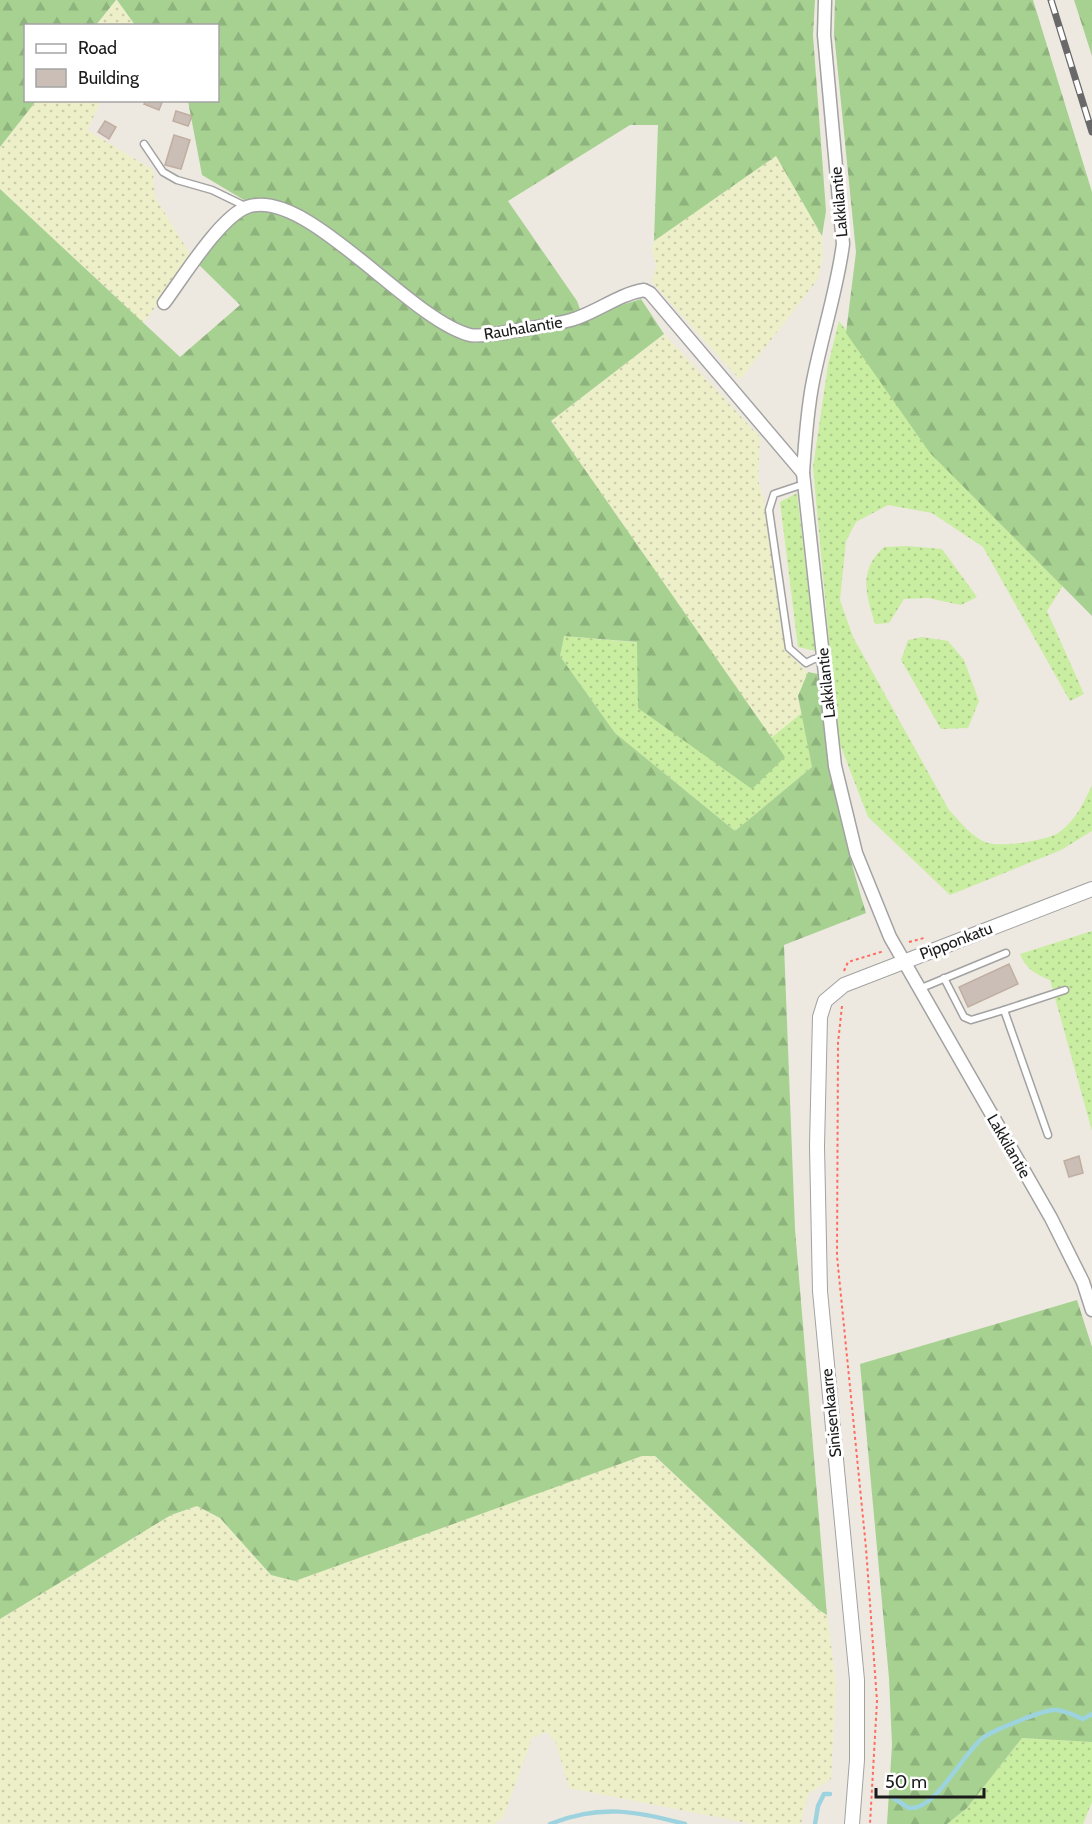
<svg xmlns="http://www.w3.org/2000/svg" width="1092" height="1824" viewBox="0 0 1092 1824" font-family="Cabin,sans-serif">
<defs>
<pattern id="farmland-dots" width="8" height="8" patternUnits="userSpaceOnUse" patternTransform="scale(1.5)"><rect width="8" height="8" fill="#edefc9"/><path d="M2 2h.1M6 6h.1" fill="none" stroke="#cbccac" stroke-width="1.8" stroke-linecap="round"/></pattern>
<pattern id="grass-dots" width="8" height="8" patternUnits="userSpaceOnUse" patternTransform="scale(1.5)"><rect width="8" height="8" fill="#c9eda1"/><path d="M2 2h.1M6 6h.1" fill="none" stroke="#accb8a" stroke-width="1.8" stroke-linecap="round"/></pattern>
<pattern id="forest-firs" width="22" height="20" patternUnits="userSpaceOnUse" patternTransform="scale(1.5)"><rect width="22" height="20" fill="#a6d191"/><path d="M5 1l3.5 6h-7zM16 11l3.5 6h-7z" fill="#8eb37c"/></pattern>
</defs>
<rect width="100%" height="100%" fill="#eee9e0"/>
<g fill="url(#farmland-dots)">
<polygon points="116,0 135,25 96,26"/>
<polygon points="36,101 101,101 87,130 153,170 155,197 193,259 143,323 0,189 0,147"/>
<polygon points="776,155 822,236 823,255 818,279 740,380 652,282 656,266 652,249 654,241"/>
<polygon points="664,334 760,437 758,480 764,500 785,651 808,672 798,696 803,712 771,738 551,421"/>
<polygon points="642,1456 655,1456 818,1610 827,1615 836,1683 831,1779 808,1794 801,1824 752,1824 569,1788 556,1743 547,1732 532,1738 503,1818 494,1824 0,1824 0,1619 171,1515 197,1506 220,1518 271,1575"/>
</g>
<g fill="url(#grass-dots)">
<path d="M839,321l94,124 133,136 -19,30 37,83 -14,7 -87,-154 -51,-34 -44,-8 -32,17 -10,19 -6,59 13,37 96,173c10,10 24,29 39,33 15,4 61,-2 73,-12 15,-12 23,-28 31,-46v46l-31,19 -111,45 -82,-78 -30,-78 -25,-272 15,-102z"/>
<polygon points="797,493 816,651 798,647 780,502"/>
<path d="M907,546l35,3 35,48 -16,8 -33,-7 -24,1 -15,24 -14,1c-9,-31 -17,-53 9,-77z"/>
<polygon points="564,636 643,643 784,758 771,738 803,712 812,767 735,831 615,733 560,656"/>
<polygon points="922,637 948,641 964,660 979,701 968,728 941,729 901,660 908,640"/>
<path d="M1092,931v200l-42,-151c-15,-6 -24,-11 -30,-26z"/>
<polygon points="1022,1738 1092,1742 1092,1802 1083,1824 947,1824 967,1808"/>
</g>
<g fill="url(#forest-firs)">
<polygon points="0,0 116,0 96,25 26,26 26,100 36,101 0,147"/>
<path d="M117,0h698l-2,35 13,176 -4,25 -46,-80 -122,85 4,-116h-28l-122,76 69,100 6,16 58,-18 23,35 -113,87 234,336 -33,32 -114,-81 -1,-66 -73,-6 -4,20 55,77 120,98 77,-64 -14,-71 10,-24 10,2c7,82 24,160 48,239l-82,32 11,284 32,386 -8,-5 -164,-154h-13l-347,125 -24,-6 -51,-57 -23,-12 -26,9 -171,104v-1430l180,168 60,-52 -47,-46 61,-53 -52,-31 -14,-74 30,-1v-74l-83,-1z"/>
<polygon points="835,0 1033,0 1092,192 1092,616 930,453 846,333 856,252 834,33"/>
<polygon points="1074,0 1092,0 1092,56"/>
<polygon points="1077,1300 1092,1347 1092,1742 1022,1738 967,1808 947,1824 887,1824 892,1745 889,1678 860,1364"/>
</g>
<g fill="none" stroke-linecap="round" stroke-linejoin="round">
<g stroke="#9cd3df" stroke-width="4.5">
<path d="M893,1798l16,10c27,3 54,-56 75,-71 13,-8 28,-13 42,-19 10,-3 20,-9 31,-8 9,1 18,6 26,9l9,-5"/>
<path d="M550,1824c50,-20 86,-13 135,0"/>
<polyline points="815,1824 818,1806 824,1794 830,1794"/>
</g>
</g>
<g fill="#cabeb6" stroke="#c0aea1" stroke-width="1.5">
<polygon points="146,100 163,100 159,110 144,104"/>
<polygon points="176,111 192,116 188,126 173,121"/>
<polygon points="105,121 116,127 109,139 98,132"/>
<polygon points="174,135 190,140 181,169 165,165"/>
<polygon points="1009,964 1018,984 968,1007 959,987"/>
<polygon points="1079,1156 1083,1173 1069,1177 1064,1161"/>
</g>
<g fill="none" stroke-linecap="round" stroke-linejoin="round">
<defs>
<g id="service">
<polyline points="144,144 163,172 177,180 212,190 247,207"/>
<polyline points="804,484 774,494 769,510 789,648 806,663 814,659 824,659"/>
<polyline points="944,978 964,1017 971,1020 1004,1010 1048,1135"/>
<polyline points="919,989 1006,953"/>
<polyline points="1004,1010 1065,990"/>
</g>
<g id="minor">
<path d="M825,0l-1,35 19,209c-6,46 -21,91 -30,137 -6,30 -8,61 -10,92l32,293 21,87 34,84 161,281 32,64 9,28"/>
<path d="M164,303c18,-24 56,-86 83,-96 59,-21 161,112 223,128 11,3 94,-12 107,-17 23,-8 43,-24 67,-28l6,3 153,180"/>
</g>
<polyline id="tertiary" points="852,1824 857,1760 857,1680 820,1291 817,1146 820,1017 825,1001 844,985 1092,889"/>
</defs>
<use href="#service" stroke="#a2a2a2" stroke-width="9"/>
<use href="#minor" stroke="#a2a2a2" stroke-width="15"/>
<use href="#tertiary" stroke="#a2a2a2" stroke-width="16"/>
<g stroke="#ff6b60" stroke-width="2" stroke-dasharray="3 3" stroke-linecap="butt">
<polyline points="909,942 924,938"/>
<polyline points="844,971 848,962 884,951"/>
<polyline points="842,1006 838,1043 837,1256 866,1548 877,1701 870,1824"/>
</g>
<use href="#service" stroke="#fff" stroke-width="6"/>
<use href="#minor" stroke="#fff" stroke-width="12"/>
<use href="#tertiary" stroke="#fff" stroke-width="14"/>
<defs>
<polyline id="rail" points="1051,0 1092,132"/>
</defs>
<use href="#rail" stroke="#696969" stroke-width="7"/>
<use href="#rail" stroke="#fff" stroke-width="4.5" stroke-dasharray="14" stroke-linecap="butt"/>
</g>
<g text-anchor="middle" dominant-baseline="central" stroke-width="6" stroke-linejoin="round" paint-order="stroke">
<g font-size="16" fill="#1b1b1b" stroke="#fff">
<text transform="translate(839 202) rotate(-95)">Lakkilantie</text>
<text transform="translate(523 328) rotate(-9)">Rauhalantie</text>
<text transform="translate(826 683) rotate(-96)">Lakkilantie</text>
<text transform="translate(956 941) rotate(-21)">Pipponkatu</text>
<text transform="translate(1009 1146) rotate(60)">Lakkilantie</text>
<text transform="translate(831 1413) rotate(-96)">Sinisenkaarre</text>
</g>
</g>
<rect x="24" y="24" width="195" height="78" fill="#ffffff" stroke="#a4a4a4" stroke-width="1.5"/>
<rect x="36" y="44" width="30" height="9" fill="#ffffff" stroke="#a4a4a4" stroke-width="1.5"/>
<text x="78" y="54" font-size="18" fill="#1b1b1b">Road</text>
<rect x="36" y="69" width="30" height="18" fill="#cabeb6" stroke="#a4a4a4" stroke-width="1.5"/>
<text x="78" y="84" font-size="18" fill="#1b1b1b">Building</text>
<path d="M876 1788v9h108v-9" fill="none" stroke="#1b1b1b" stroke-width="3"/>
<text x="885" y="1788" font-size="18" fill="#1b1b1b" stroke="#ffffff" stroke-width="4.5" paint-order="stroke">50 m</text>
</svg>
